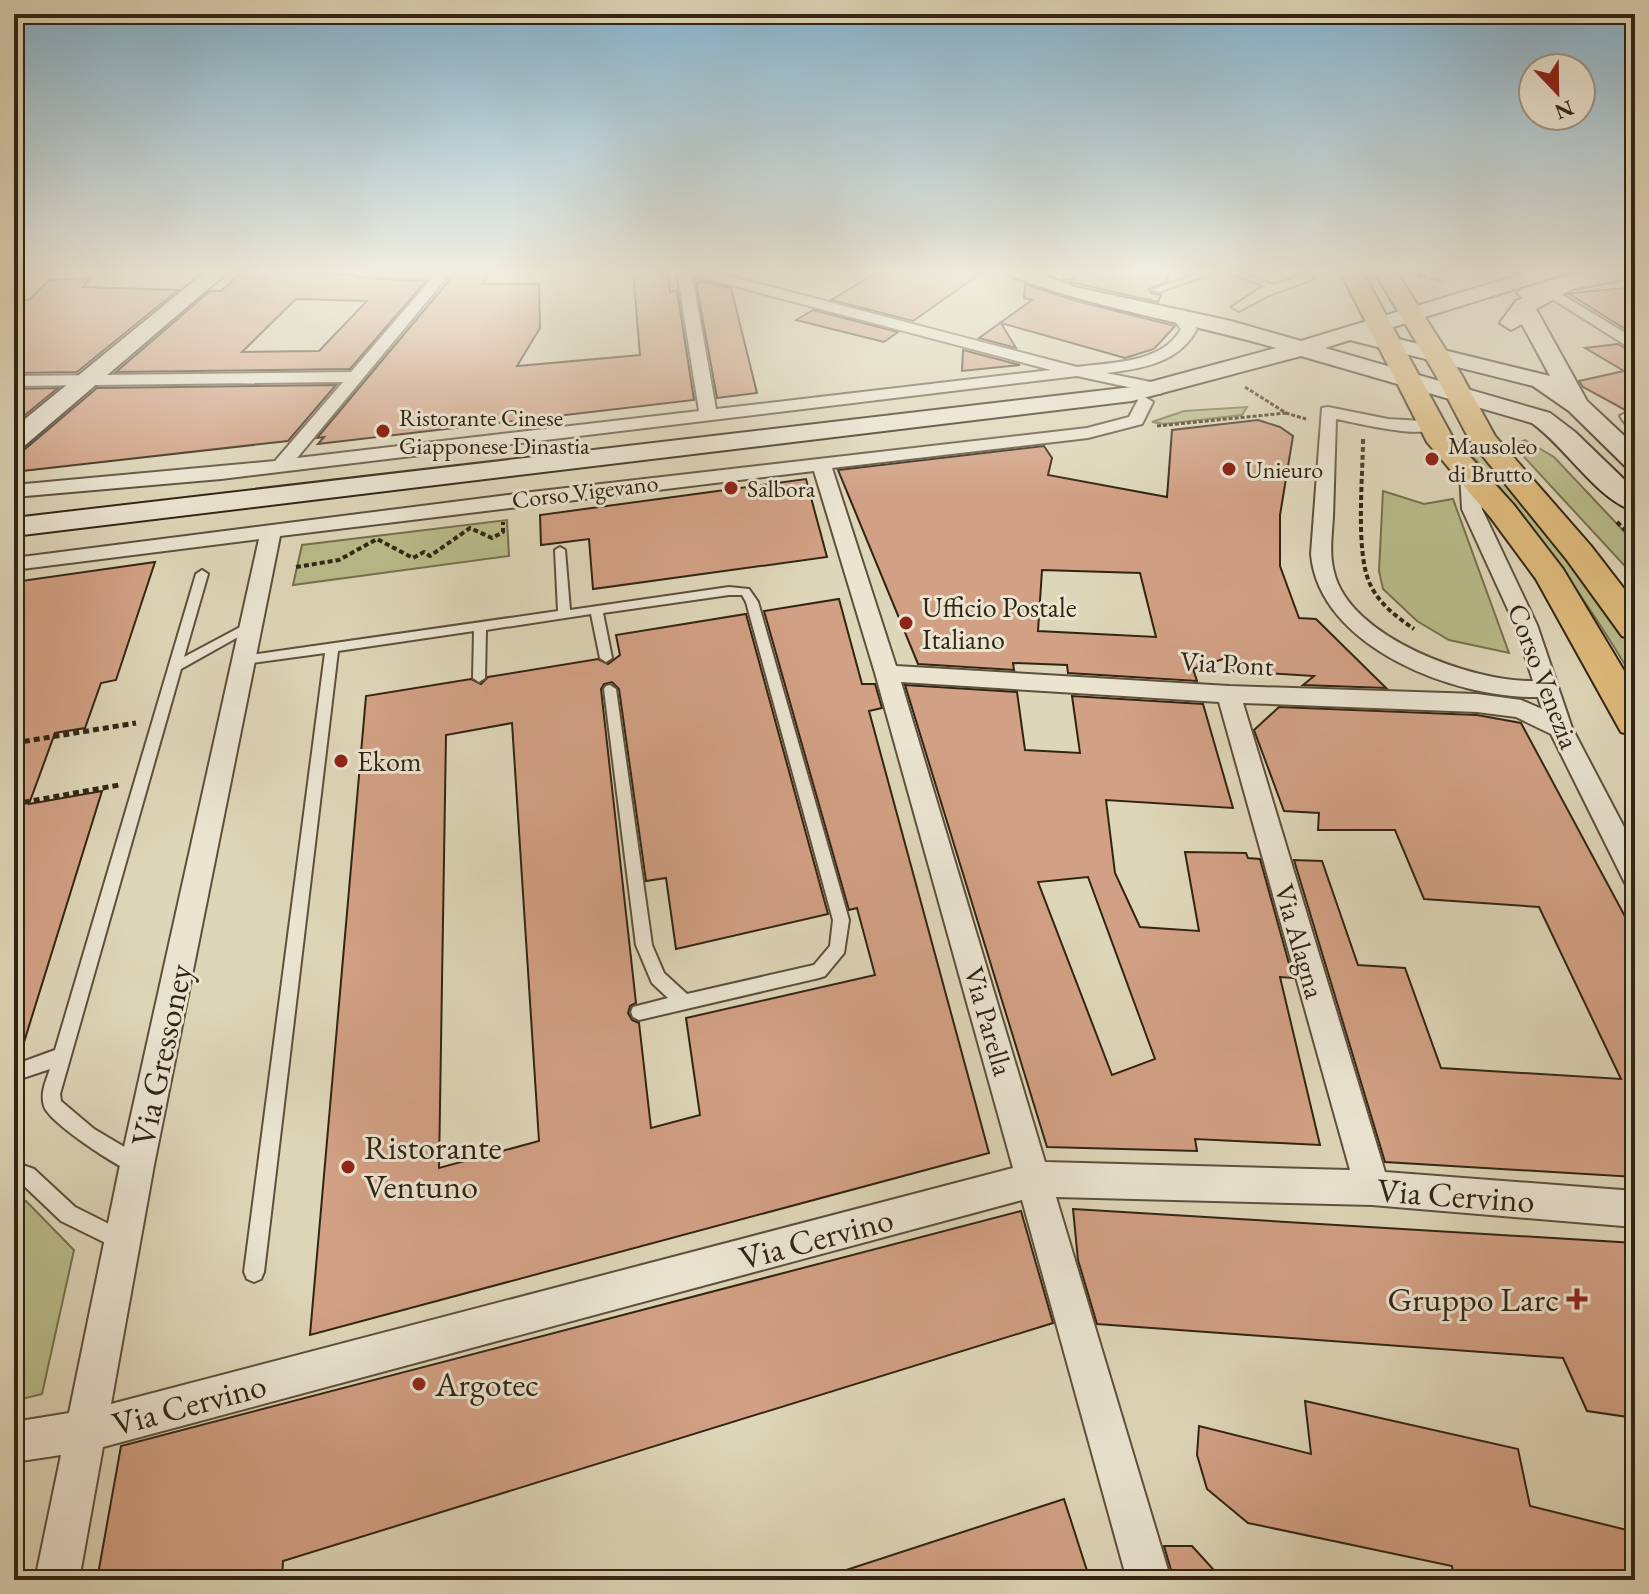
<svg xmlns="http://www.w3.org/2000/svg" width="1649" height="1594" viewBox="0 0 1649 1594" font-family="'EB Garamond',serif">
<rect width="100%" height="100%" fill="#ded6b8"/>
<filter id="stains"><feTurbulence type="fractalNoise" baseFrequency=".0025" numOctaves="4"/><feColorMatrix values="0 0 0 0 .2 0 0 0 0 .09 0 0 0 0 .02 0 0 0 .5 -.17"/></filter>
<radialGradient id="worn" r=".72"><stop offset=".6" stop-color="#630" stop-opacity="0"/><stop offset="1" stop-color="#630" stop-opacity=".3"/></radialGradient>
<g fill="#b9bc8a" stroke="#76704e" stroke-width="2">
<polygon points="1247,407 1242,415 1164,424 1152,422 1184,411"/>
<polygon points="1525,440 1554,457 1635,543 1635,577 1513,445"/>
<path d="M1481,448l119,149 35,55v30c-32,-56 -69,-109 -108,-160 -20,-25 -38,-50 -61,-72z"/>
<polygon points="1383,491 1424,504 1453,499 1509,653 1449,640 1417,621 1383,589 1379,571"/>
<polygon points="507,520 509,556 293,585 302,545"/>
<polygon points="26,1201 74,1250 42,1394 14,1401 14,1208"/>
</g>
<g fill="#d2a084" stroke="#322413" stroke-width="2" fill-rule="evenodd">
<polygon points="457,271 491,271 482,284 539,284 540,328 517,366 640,355 633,271 668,271 670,292 677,290 694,400 318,444 324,437 317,438"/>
<polygon points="880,271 984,271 913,321 831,300"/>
<polygon points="1080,271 1170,271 1166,282 1149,289 1151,293 1161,295 1158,302 1070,282"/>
<path d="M242,272l110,3 6,3 68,3 -76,88 -234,3 94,-81h11zM296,299l71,2 -48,50 -77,1z"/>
<polygon points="91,278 83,287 178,290 77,372 14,373 14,301 29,300 49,280"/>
<polygon points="702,281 731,288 757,393 717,398 696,283"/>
<polygon points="1025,284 1073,300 1175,326 1154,349 1125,358 1001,323 1016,348 979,338 1032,300 1024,298"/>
<polygon points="1635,287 1635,335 1569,294 1573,293"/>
<polygon points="813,310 898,332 884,342 796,320"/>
<polygon points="1618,344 1635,354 1635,409 1625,410 1583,387 1579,381 1624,371 1585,348"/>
<polygon points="963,350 1020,365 962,371"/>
<polygon points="336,385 288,441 14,472 14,452 25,449 97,388"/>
<polygon points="58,388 14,424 14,389"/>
<path d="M1258,420l22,7 13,9 -13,79v51l19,52 17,1 70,69 -83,-3 11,-9 -83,-5 -5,-13 -33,11 4,12 -129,-8 -1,-8 -54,-2 1,7 -96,-6 -80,-194 206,-24 8,12 -4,17 119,22 5,-67zM1042,570l98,3 16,64 -118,-6z"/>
<polygon points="806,479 827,557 593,589 589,539 541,545 540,515"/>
<polygon points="155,562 116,680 101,683 85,728 55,733 29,804 102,791 20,1055 14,1054 14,582"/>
<path d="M839,599l23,85h13l7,24 -13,3 120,442 -679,182 56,-639 105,-17 10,5 7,-7 110,-18 10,5 12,-9 -4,-20 130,-21 82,300 -152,35 -10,-71 -20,3 -27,-192 -7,-7 -8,2 -3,5 35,314 -6,3 -2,7 4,7 7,3 12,105 49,-13 -14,-97 189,-43 -18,-67 -8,2 -85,-299zM512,723l27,418 -100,27 7,-433z"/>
<path d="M905,685l112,7 8,58 55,3 -8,-57 131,8 30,104 -127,-8 9,73 25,54 59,4 -14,-79 61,1 2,5 12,1 33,119 -13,-1 40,168 -125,-6 2,12 -150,-4zM1088,877l67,182 -43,16 -74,-193z"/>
<polygon points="1279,707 1477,715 1521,723 1635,935 1635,1177 1385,1162 1294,860 1322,861 1358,965 1405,968 1441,1068 1621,1079 1539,907 1424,899 1395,830 1318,830 1319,813 1284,811 1254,730"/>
<polygon points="1073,1209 1635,1243 1635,1418 1587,1411 1563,1358 1097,1324 1078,1260"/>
<polygon points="1021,1211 1053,1323 283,1561 282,1580 97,1580 121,1446"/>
<polygon points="1305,1401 1518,1449 1530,1506 1635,1532 1635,1580 1454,1580 1452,1566 1248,1523 1207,1489 1197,1455 1199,1426 1311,1454"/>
<polygon points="1064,1499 1090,1580 832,1580 831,1575"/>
<polygon points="1164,1546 1192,1546 1223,1580 1174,1580"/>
</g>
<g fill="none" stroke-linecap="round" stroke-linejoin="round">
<defs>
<g id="lane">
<polygon points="1069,271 1077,271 1070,279 1064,279 1063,277"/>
<polygon points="1206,271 1217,271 1159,292 1152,290"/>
<polygon points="1226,271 1237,271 1279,287 1272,289"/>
<polygon points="560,547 565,550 570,610 729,587 749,589 758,602 849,920 844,953 825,976 819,978 639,1020 633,1017 631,1012 633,1007 668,998 652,983 636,945 604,689 606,686 610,685 616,689 652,945 664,973 687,994 814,965 830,946 833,920 746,602 742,595 729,595 603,613 612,658 606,662 600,658 591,614 486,630 485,678 479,682 473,678 474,631 338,651 264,1272 261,1279 254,1282 247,1279 244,1272 325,653 244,664 238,660 244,656 558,611 555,550"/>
<path d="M202,570l6,4 -24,83 62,-33 4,-1 6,4 -75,42 -121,425 1,7 33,28 49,29 2,7 -2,7 -7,2c-18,-7 -87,-51 -92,-68 -4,-13 2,-25 6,-37l-36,12v-16l41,-15 141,-476z"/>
<polygon points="14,1162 34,1169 75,1207 129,1234 132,1241 129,1248 122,1251 61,1221 21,1183 14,1180"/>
</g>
<g id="street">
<path d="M351,271h101l-155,187 402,-47 -22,-140h33l367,96c34,-5 85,-3 104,-38l-8,-10 3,-3h10l11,13c-18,34 -56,40 -91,44l60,12 2,4 -8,5 -83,-18 -856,103 -207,18v-12l261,-24 68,-79 -329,4v-10l337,-4 81,-94 -74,-3zM692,275l359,95 -335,39z"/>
<polygon points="1295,271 1309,271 1313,279 1269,295 1239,311 1232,307 1259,289 1298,277"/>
<polygon points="1548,286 1635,339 1635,351 1543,293 1541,290"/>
<path d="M1145,397l8,5 -11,22 -54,14 -256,30 64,198 333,20 248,8 44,6 21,9 -4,-12c-81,2 -219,-49 -227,-143l11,-146 6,-1 60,12 51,3 3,4c-16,15 -84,-3 -106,-7 -1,33 -2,65 -3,98 -1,18 -4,37 1,55 15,66 139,110 199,109l-18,-56 -53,-116 -2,-37 9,-6 7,2 6,41 55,116 35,103 63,120v39l-10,-4 -74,-149 -35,-17 -39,-5 -234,-9 142,469 250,19v36l-263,-22 -316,-8 115,383h-44l-105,-380 -919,247 -24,133h-44l26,-125 -47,7v-40l55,-9 51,-248 139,-626 -245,31v-12l509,-65 564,-65 42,-11 10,-19zM814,471l61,202 138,495 -902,236 43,-239 126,-629zM901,682l318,20 131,468 -305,-8z"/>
<polygon points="1629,411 1635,412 1635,430 1629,429 1620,416"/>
</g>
<g id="secondary">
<polygon points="206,271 229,271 23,447 14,449 14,428"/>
<path d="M1005,271h28l42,16 156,34 70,20 231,-70h31l-3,4 -186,58 176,43 -28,-52 -11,6 -11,-7 16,-22 7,-3 -6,-5 4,-4 61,-18h53v6l-62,12 -37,20 51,92 48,45v23l-9,-2 -57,-56 -36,-25 -183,-46 -25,8 225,65 25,19 60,58v21c-36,-9 -70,-65 -103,-88l-231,-67 -169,45 -1118,135v-18l1118,-131 144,-39c-89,-26 -181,-39 -268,-73z"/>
</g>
<g id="primary">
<polygon points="1340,271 1362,271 1453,438 1513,504 1563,569 1635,689 1635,736 1621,732 1536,579 1491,518 1427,442"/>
<polygon points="1374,271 1396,271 1461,374 1495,436 1591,546 1635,603 1635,640 1622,636 1567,560 1469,439 1435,374"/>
</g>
</defs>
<use href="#lane" stroke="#5d503c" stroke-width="4"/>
<use href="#street" stroke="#5d503c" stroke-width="4"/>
<use href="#secondary" stroke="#322413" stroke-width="4"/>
<use href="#primary" stroke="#322413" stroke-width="4"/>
<g stroke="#322413" stroke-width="3" stroke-dasharray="4 2" stroke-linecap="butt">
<polyline points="1418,275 1443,281"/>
<polyline points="1245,387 1286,413 1306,419"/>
<polyline points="1157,426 1286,413"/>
</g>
<g stroke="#322413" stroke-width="4" stroke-dasharray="5 3" stroke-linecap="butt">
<path d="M1363,439c0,37 -8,113 7,145 9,20 27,33 44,45"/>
<polyline points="1617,522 1635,540"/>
<polyline points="296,567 339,560 377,539 413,558 424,552 430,556 470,528 492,538 503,532 503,522"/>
</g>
<g stroke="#322413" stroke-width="5" stroke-dasharray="6 4" stroke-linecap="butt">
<polyline points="14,743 136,723"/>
<polyline points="14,804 119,785"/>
</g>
<use href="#lane" fill="#eae4d1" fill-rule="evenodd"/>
<use href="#street" fill="#eae4d1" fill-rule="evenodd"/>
<use href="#secondary" fill="#eae4d1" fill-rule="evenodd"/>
<use href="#primary" fill="#dfbb7c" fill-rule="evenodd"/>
</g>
<linearGradient id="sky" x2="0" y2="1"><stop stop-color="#86b6d2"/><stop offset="0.55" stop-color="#f0eddf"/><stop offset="1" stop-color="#f0eddf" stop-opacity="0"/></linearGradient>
<rect width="1649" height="494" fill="url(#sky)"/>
<g fill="#8f2418" stroke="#eae4d1" stroke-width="3">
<circle cx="383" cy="431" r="8"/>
<circle cx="1432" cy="459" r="8"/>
<circle cx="1229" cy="469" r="8"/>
<circle cx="731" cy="488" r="8"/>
<circle cx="906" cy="623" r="8"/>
<circle cx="341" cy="761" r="8"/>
<circle cx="348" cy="1167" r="8"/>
<path d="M1573 1287h8v8h8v8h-8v8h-8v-8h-8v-8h8z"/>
<circle cx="419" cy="1384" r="8"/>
</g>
<g text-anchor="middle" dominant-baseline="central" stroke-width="6" stroke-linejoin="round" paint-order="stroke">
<g font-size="24" fill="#322413" stroke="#eae4d1" text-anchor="start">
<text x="399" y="417">Ristorante Cinese<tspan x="399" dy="28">Giapponese Dinastia</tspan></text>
<text x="1448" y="445">Mausoleo<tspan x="1448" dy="28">di Brutto</tspan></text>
<text x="1245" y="469">Unieuro</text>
<text x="747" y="488">Salbora</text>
</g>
<g font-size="24" fill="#322413" stroke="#eae4d1">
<text transform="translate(585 491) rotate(-7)">Corso Vigevano</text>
</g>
<g font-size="28" fill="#322413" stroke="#eae4d1" text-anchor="start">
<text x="922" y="607">Ufficio Postale<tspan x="922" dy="32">Italiano</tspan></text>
<text x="357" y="761">Ekom</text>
</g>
<g font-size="28" fill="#322413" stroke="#eae4d1">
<text transform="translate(1227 663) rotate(3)">Via Pont</text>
<text transform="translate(1544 676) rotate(69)">Corso Venezia</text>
<text transform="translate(1300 941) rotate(74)">Via Alagna</text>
<text transform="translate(989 1021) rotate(74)">Via Parella</text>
</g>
<g font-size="34" fill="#322413" stroke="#eae4d1">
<text transform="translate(161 1055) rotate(-78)">Via Gressoney</text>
<text transform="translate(1456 1195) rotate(4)">Via Cervino</text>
<text transform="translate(816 1238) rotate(-15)">Via Cervino</text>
<text transform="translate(189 1404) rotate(-15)">Via Cervino</text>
</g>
<g font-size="34" fill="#322413" stroke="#eae4d1" text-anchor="start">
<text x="364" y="1147">Ristorante<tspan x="364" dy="39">Ventuno</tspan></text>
<text x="1559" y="1299" text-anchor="end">Gruppo Larc</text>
<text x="435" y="1384">Argotec</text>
</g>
</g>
<rect width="1649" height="1594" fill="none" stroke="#ded6b8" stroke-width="48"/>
<rect x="16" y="16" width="1617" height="1562" fill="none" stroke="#322413" stroke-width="4"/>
<rect x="24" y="24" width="1601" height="1546" fill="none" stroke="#322413" stroke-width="2"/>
<g transform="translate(1557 92) rotate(158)"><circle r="38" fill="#eae4d1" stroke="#a09785" stroke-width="2"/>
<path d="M0-6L14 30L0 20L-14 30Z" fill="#8f2418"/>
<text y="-12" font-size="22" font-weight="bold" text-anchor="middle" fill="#322413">N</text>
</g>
<rect width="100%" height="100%" filter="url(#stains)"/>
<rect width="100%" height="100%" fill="url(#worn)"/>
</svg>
